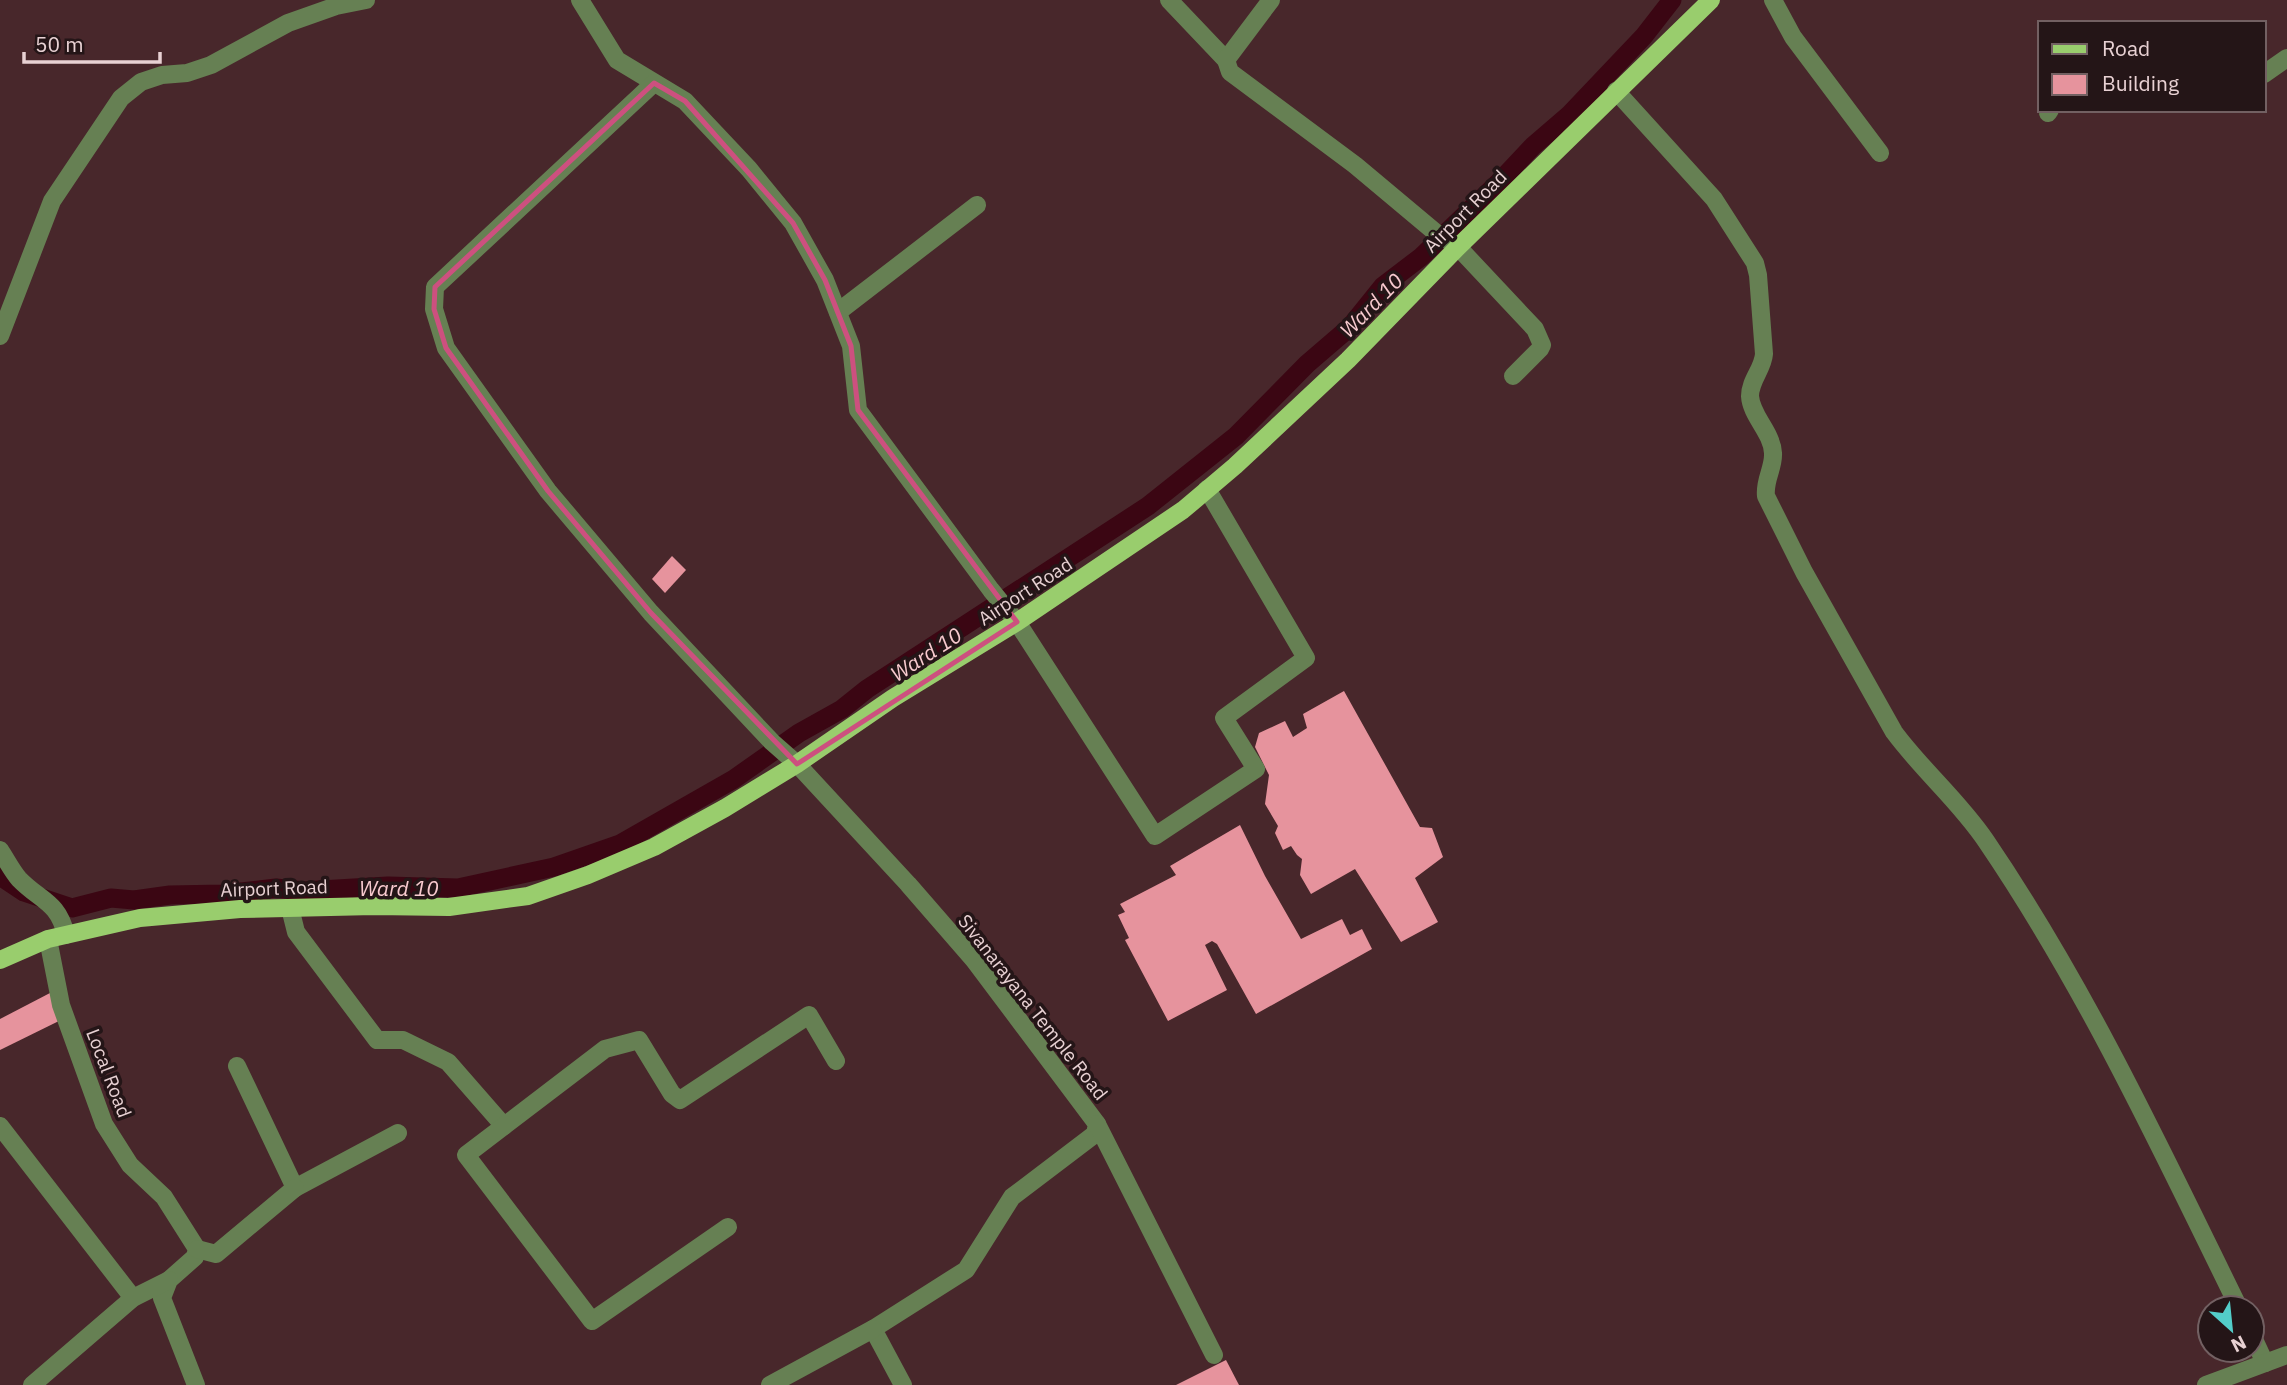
<svg xmlns="http://www.w3.org/2000/svg" width="2287" height="1385" viewBox="0 0 2287 1385" font-family="'IBM Plex Sans',sans-serif">
<rect width="100%" height="100%" fill="#48272b"/>
<g fill="none" stroke-linecap="round" stroke-linejoin="round">
<polyline stroke="#3b0613" stroke-width="19" points="0,876 24,892 72,908 111,898 134,900 170,895 223,894 276,888 303,891 388,886 458,888 554,867 620,844 734,779 799,733 842,709 867,689 1148,506 1236,436 1307,364 1350,327 1383,286 1421,257 1501,180 1533,146 1569,115 1644,36 1672,0"/>
</g>
<g fill="#e6939d">
<polygon points="672,556 686,570 665,593 652,579"/>
<polygon points="1344,691 1420,827 1432,828 1443,857 1415,878 1438,922 1401,942 1355,869 1311,894 1300,875 1302,859 1297,855 1291,846 1283,850 1275,833 1278,826 1265,804 1269,775 1255,747 1259,733 1285,721 1293,737 1307,728 1303,714"/>
<polygon points="1240,825 1265,876 1301,939 1342,919 1350,935 1362,929 1372,949 1256,1014 1217,944 1212,941 1205,945 1227,990 1168,1021 1125,940 1129,938 1118,915 1125,912 1120,904 1176,875 1170,866"/>
<polygon points="50,993 65,1018 0,1050 0,1019"/>
<polygon points="1226,1360 1239,1385 1176,1385"/>
</g>
<g fill="none" stroke-linecap="round" stroke-linejoin="round">
<g stroke="#668053" stroke-width="18">
<polyline points="580,0 617,60 685,101 749,169 793,223 825,280 851,346 858,410 991,590 1017,622 1155,836 1256,769 1224,718 1306,658 1207,489"/>
<polyline points="1169,0 1226,60"/>
<polyline points="1271,0 1226,60 1230,72 1355,165 1435,232 1458,247 1535,329 1542,345 1540,349 1513,376"/>
<polyline points="1773,0 1793,37 1880,153"/>
<polyline points="2264,74 2287,58"/>
<polyline points="654,83 435,287 434,309 446,348 548,491 651,613 772,742 797,764 908,884 974,960 1097,1124 1095,1134 1012,1197 966,1270 873,1329 903,1385"/>
<path d="M1616,91l98,108 41,64 3,12 6,79c-1,15 -14,26 -14,42 1,20 22,36 23,57 1,15 -9,27 -7,43l38,76 90,160c28,38 66,70 92,109 100,147 175,308 253,467"/>
<polyline points="2048,113 2050,110"/>
<polyline points="838,312 977,205"/>
<polyline points="0,336 52,201 121,98 141,82 162,75 187,73 211,65 288,23 336,6 366,0"/>
<path d="M0,850c6,9 12,21 19,29 21,22 39,22 47,56"/>
<polyline points="290,908 296,932 377,1040 403,1040 448,1062 504,1126"/>
<polyline points="48,939 61,1005 104,1124 130,1165 164,1197 197,1249 195,1257 169,1280 162,1298 196,1385"/>
<polyline points="237,1066 295,1188 398,1133"/>
<polyline points="1097,1124 1214,1355"/>
<polyline points="0,1126 133,1298"/>
<polyline points="728,1227 592,1321 466,1155 605,1049 639,1040 672,1094 680,1100 809,1015 836,1061"/>
<polyline points="197,1249 216,1254 295,1188"/>
<polyline points="2252,1335 2265,1363"/>
<polyline points="32,1385 133,1298 169,1280"/>
<polyline points="770,1385 873,1329"/>
<polyline points="2206,1385 2287,1355"/>
</g>
<polyline stroke="#99cd6d" stroke-width="18" points="0,960 48,939 140,918 240,909 374,906 449,907 528,896 588,875 654,847 725,808 797,764 893,698 1017,622 1183,510 1235,466 1348,360 1458,247 1711,0"/>
</g>
<path fill="none" stroke="#cd507f" stroke-width="5" stroke-linejoin="round" d="M654,83l31,18 108,122 32,57 26,66 7,64 159,212 -220,142 -146,-151 -103,-122 -102,-143 -12,-39 1,-22z"/>
<g text-anchor="middle" dominant-baseline="central" stroke-width="7" stroke-linejoin="round" paint-order="stroke">
<g font-size="19" fill="#e8d1d3" stroke="#241517">
<text transform="translate(1465 211) rotate(-45)">Airport Road</text>
<text transform="translate(1025 591) rotate(-33)">Airport Road</text>
<text transform="translate(274 888) rotate(-2)">Airport Road</text>
<text transform="translate(1033 1007) rotate(52)">Sivanarayana Temple Road</text>
<text transform="translate(109 1073) rotate(69)">Local Road</text>
</g>
<g font-size="21" font-style="italic" fill="#f8cacf" stroke="#241517">
<text transform="translate(1371 305) rotate(-46)">Ward 10</text>
<text transform="translate(926 654) rotate(-33)">Ward 10</text>
<text x="399" y="888">Ward 10</text>
</g>
</g>
<rect x="2038" y="21" width="228" height="91" fill="#241517" stroke="#726062" stroke-width="2"/>
<rect x="2052" y="44" width="35" height="10" fill="#99cd6d" stroke="#726062" stroke-width="2"/>
<text x="2102" y="56" font-size="21" fill="#e8d1d3">Road</text>
<rect x="2052" y="74" width="35" height="21" fill="#e6939d" stroke="#726062" stroke-width="2"/>
<text x="2102" y="91" font-size="21" fill="#e8d1d3">Building</text>
<g transform="translate(2231 1329) rotate(153)"><circle r="33" fill="#241517" stroke="#726062" stroke-width="2"/>
<path d="M0-5L12 26L0 18L-12 26Z" fill="#53cdc9"/>
<text y="-10" font-size="19" font-weight="bold" text-anchor="middle" fill="#e8d1d3">N</text>
</g>
<path d="M24 52v10h136v-10" fill="none" stroke="#e8d1d3" stroke-width="3.5"/>
<text x="35" y="52" font-size="21" fill="#e8d1d3" stroke="#241517" stroke-width="5" paint-order="stroke">50 m</text>
</svg>
